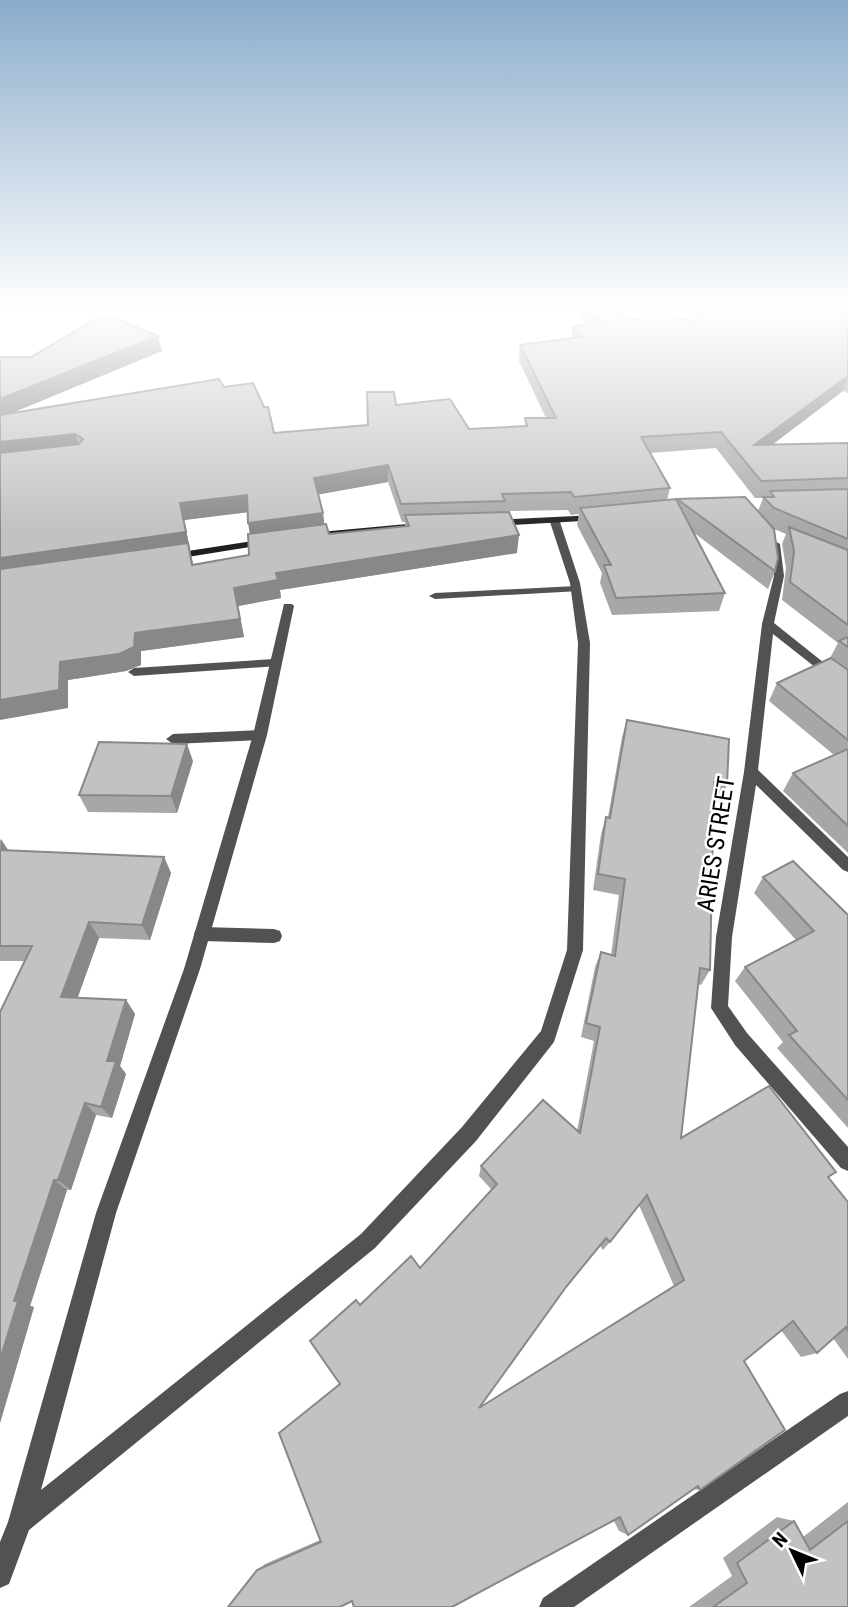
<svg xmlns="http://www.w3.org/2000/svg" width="848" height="1607" viewBox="0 0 848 1607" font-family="'Roboto Condensed',sans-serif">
<rect width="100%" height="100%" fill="#fff"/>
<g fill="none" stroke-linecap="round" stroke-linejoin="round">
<g fill="#525252" fill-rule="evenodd">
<polygon points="576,586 581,589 580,591 435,599 429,596 435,593"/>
<polygon points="274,659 278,660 280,663 278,666 134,676 128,672 134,668"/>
<polygon points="260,730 267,735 260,740 173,744 166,739 173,734"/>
<polygon points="202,927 274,929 280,931 282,936 280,941 274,943 202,941 196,939 194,934 196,929"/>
</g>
<g fill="#525252" fill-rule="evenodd">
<polygon points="555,519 560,522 580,583 590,643 583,950 554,1042 476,1141 375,1248 29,1530 9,1584 0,1588 0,1542 8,1522 96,1213 184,969 253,735 284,604 292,604 294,606 267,735 200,969 116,1213 41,1490 361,1234 462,1127 541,1031 567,950 578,643 570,583 550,522"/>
<polygon points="775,541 780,544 784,576 774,623 848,682 848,693 773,634 758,770 848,857 848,872 843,870 756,785 732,937 728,1006 747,1033 848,1147 848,1171 841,1168 735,1045 711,1008 716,937 744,772 762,624 774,576 770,544"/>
<polygon points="848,1391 848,1416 574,1607 539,1607 543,1598 840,1394"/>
</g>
<g fill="#1f1f1f" fill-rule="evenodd">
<polygon points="596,515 601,518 600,520 494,526 489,523 494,520"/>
<polygon points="418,523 422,524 422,528 320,538 315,535 320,532"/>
<polygon points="265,539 270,542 269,544 175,559 170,556 175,553"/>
</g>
</g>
<g fill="#a7a7a7" fill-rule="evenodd">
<path d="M578,307h20l38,13 58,2 154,-15v86l-5,-2 -71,54 76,-2v410l-65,-62 10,-18 41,-18 -65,-54 8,-18 53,-25 8,-15 -56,-43 4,-32 -4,-24 4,-10 -12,-5 1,42 -7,18 -75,-57 32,61 -6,18 -107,4 -12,-32 2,-10 -25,-48 2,-11 -8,1 -3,-5 -64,1 13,42 -237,37 1,8 -43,8 6,31 -103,14v14l-15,6 -58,9v28l-68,-351h31l131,-6 -151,62 213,-26 50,46 94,-8 28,-20 73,24 56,-2v-9h21l-27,-57 1,-16 51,-7 1,-11 14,-2 -9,-10zM716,448l39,50h8l-5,13 -81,-12v2l-10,-1 3,-12 -20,-35zM388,482l14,40h3v4l-76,8 -5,-10 -1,-11 -5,-19zM247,512l3,22 -1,21 -56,10 -9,-45z"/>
<path d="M627,720l100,65 -8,17 -6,-1 -3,169 -9,15 -3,-1 -17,154 147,39 20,25v157l-15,-21 -16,15 -16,4 -20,-27 -37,31 -44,129 -7,-1 -65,46 -9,-4 -5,-10 -262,80 -95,-31 8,-6 55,-24 20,-156 20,-79 60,-37 72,-78 -13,-14 2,-10 96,-35 17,-90 -13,-4 14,-70 6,-15 10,3 8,-60 -26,-5 8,-56 5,-17h2l14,-80zM639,1205l35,81 -195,122 87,-121 34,-41 3,4 7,-8z"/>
<polygon points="193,761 177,813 88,812 79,795"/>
<polygon points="0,839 8,850 164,857 171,873 150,940 99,938 77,998 126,1000 135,1014 120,1066 126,1074 112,1118 96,1115 71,1190 67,1190 30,1306 34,1307 0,1423 25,961 0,961"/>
<polygon points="763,877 848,915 848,1128 777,1048 783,1042 735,981 745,967 796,940 754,893"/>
<polygon points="848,1502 848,1607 689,1607 732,1576 723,1558 777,1517 794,1521 803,1537"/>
</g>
<g fill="#888">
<polygon points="158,336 162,351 0,418 0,399"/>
<polygon points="848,376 843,391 749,462 754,445"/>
<polygon points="75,434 81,450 0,459 0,442"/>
<polygon points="388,465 388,482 316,495 314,478"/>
<polygon points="247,495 250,512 184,520 197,583 0,576 0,558 180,503"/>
<polygon points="323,513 325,530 251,541 248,523"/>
<polygon points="519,535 517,553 280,590 281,598 238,606 244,637 141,651 141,665 126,671 68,680 68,708 0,720 0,700 60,662 135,633 234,588 276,573"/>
<polygon points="187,744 193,761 177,813 171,796"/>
<polygon points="1,839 12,856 0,855"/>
<polygon points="164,857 171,873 150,940 142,925"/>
<polygon points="89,922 99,938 73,1011 61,997"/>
<polygon points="126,1000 135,1014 120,1066 126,1074 112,1118 101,1107 107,1061"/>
<polygon points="85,1103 96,1115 71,1190 58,1180"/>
<polygon points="54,1180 67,1190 30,1306 34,1307 0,1423 0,1360 14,1301"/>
</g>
<g fill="#c2c2c2" stroke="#888" stroke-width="2" fill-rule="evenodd">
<polygon points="585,307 598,307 636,320 652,310 694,322 702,307 848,307 848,376 754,445 848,443 848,478 761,481 721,432 641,437 670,488 574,497 571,492 502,494 505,501 401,504 388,465 314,478 323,513 248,523 247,495 180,503 186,532 0,558 0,453 79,444 83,439 75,434 0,442 0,415 219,379 224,387 253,383 264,407 268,407 274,433 368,425 367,392 394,392 396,405 450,399 469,429 527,426 525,418 556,418 520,345 581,337 572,327 601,323"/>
<polygon points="104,314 158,336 0,399 0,357 31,357"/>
<polygon points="848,489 848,539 774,508 763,497 774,497 770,491"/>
<polygon points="745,497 774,529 778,558 775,571 677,499"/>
<polygon points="676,499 725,593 616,598 604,565 611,565 580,508"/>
<polygon points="509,512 519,535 276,573 278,580 234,588 240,619 135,633 134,647 119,654 60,662 59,690 0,700 0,569 188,543 192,565 249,555 248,534 326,524 329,534 409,526 405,515"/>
<polygon points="789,527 848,550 848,625 790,582 794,551"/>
<polygon points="848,637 848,647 839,641"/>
<polygon points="831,658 848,670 848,740 777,683"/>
<path d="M627,720l102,19 -2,46 -13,-3 -4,188 -10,-2 -19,170 88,-52 67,86 -8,5 20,25v128l-2,-3 -29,26 -24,-32 -49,40 41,69 -85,60 -2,-4 -70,49 -8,-18 -168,90h-98l-2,-6 -12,6h-112l29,-37 64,-28 -42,-109 61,-49 -30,-43 46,-41 4,5 51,-49 9,12 77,-84 -16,-18 62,-66 37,33 20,-106 -14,-4 15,-71 14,4 10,-77 -27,-5 8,-57 4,1zM647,1195l37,85 -205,128 87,-121 40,-49 4,4z"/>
<polygon points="99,742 187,744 171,796 79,795"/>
<polygon points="848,749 848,826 793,773"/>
<polygon points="0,850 164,857 142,925 89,922 61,997 126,1000 107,1061 116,1061 101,1107 85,1103 58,1180 54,1180 14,1301 18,1301 0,1360 0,1012 32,946 0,946"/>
<polygon points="793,861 848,915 848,1100 789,1035 797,1031 745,967 814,931 763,877"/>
<polygon points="794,1521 810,1550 848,1521 848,1607 713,1607 747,1583 737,1563"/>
</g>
<linearGradient id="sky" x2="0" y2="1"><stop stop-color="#8baccb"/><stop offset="0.58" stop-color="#fff"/><stop offset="1" stop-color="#fff" stop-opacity="0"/></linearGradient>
<rect width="848" height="532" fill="url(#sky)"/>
<g text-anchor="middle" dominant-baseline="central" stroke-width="5" stroke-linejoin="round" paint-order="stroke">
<g font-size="24" fill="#000" stroke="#fff">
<text transform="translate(716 844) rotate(-81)">ARIES STREET</text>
</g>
</g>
<g transform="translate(792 1551) rotate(313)" stroke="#ffffff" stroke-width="5" paint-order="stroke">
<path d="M0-5L12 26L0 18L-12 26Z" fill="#000000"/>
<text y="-10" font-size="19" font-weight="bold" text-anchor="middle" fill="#000000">N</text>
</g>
</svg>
